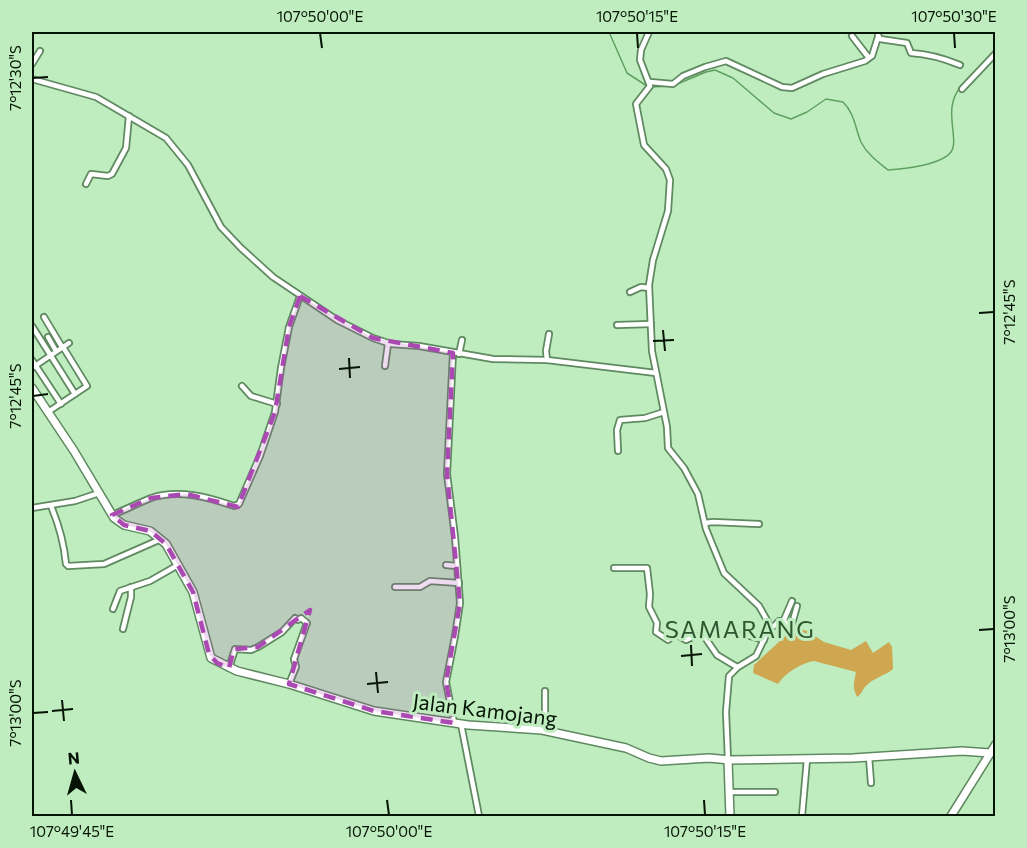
<svg xmlns="http://www.w3.org/2000/svg" width="1027" height="848" viewBox="0 0 1027 848" font-family="Commissioner,sans-serif">
<rect width="100%" height="100%" fill="#bfedbf"/>
<path fill="#cea750" d="M795,627l12,4 17,11 27,8 15,-9 7,12 16,-11 3,5 1,22c-7,6 -21,10 -26,16 -5,4 -4,8 -10,12 -5,-11 -3,-14 -1,-25l-42,-11c-13,2 -29,12 -36,23l-25,-11 1,-8z"/>
<g fill="none" stroke-linecap="round" stroke-linejoin="round">
<g stroke="#60a162" stroke-width="1.5">
<polyline points="609,32 627,73 647,86"/>
<polyline points="967,80 996,50"/>
<path d="M675,85l31,-13 9,-2 18,8 41,35 17,6 16,-7 19,-13 17,3c12,12 12,26 18,40 6,12 17,20 27,28 16,-1 53,-5 63,-18 9,-13 -9,-43 9,-64"/>
<polyline points="652,87 671,86"/>
</g>
<defs>
<g id="street">
<polyline points="649,32 641,50 640,60 650,86 636,104 644,145 666,169 670,180 668,211 653,260 649,285 652,351 667,427 668,448 684,468 698,494 706,529 724,573 759,606 768,622 766,635 756,656 738,667 729,676 726,712 728,760"/>
<path d="M878,32v3l2,4 27,4 4,10c18,1 32,5 49,12"/>
<polyline points="852,36 869,58 872,56 878,37"/>
<polyline points="32,64 40,51"/>
<polyline points="32,79 96,97 166,138 188,165 221,227 241,248 273,277 337,320 373,338 391,344 419,346 493,359 547,360 656,373"/>
<polyline points="650,82 673,84 683,76 705,67 726,61 782,87 792,88 823,74 865,61 869,58"/>
<polyline points="962,89 996,53"/>
<polyline points="86,184 91,174 108,176 112,174 126,148 129,116"/>
<polyline points="630,292 641,287 649,288"/>
<polyline points="44,317 62,347"/>
<polyline points="617,325 651,324"/>
<polyline points="32,326 75,394"/>
<polyline points="48,337 56,351"/>
<polyline points="453,353 447,474 455,537 460,603 455,636 446,682 454,723"/>
<polyline points="459,354 462,340"/>
<polyline points="32,360 61,404"/>
<polyline points="547,360 546,351 549,334"/>
<polyline points="385,366 388,344"/>
<polyline points="32,368 69,343"/>
<polyline points="242,386 251,396 277,404"/>
<polyline points="48,412 87,386 63,347"/>
<polyline points="618,451 617,430 620,420 645,418 664,412"/>
<path d="M51,506c8,19 13,37 15,58l2,2 36,-2 57,-25"/>
<polyline points="32,508 75,501 99,493"/>
<path d="M112,515c13,-5 26,-12 39,-17 28,-9 57,-1 83,8l5,-2 21,-48 15,-44 6,-44 8,-41 11,-31"/>
<polyline points="705,523 713,522 759,524"/>
<polyline points="446,565 457,566"/>
<polyline points="614,568 647,568 650,594 649,607 657,623 656,632 668,640 675,634 686,640 695,636 704,636 717,655 737,667"/>
<polyline points="395,587 420,587 430,581 459,583"/>
<polyline points="113,609 120,591 150,581 178,565"/>
<polyline points="782,622 792,624 797,606"/>
<polyline points="123,629 131,597 131,587"/>
<polyline points="768,629 774,626 779,621 783,622 792,601"/>
<polyline points="743,634 764,640"/>
<polyline points="229,668 235,649 251,650 258,647 282,632 295,618 298,620 301,618 307,623 294,659 296,667 289,684"/>
<polyline points="545,691 545,731"/>
<polyline points="461,724 479,816"/>
<polyline points="869,757 871,783"/>
<polyline points="729,792 775,792"/>
<polyline points="802,816 807,759"/>
</g>
<g id="secondary">
<polyline points="32,388 74,451 114,518 124,525 150,531 166,544 193,592 211,658 237,671 289,684 374,711 468,725 542,730 626,748 649,758 661,761 709,758 730,760 853,758 962,751 990,753"/>
<polyline points="728,760 730,816"/>
<polyline points="951,816 996,744"/>
</g>
</defs>
<use href="#street" stroke="#5f8960" stroke-width="8"/>
<use href="#secondary" stroke="#5f8960" stroke-width="10"/>
<use href="#street" stroke="#fff" stroke-width="4.5"/>
<use href="#secondary" stroke="#fff" stroke-width="7"/>
</g>
<path fill="#aa49b1" fill-opacity="0.2" stroke="#aa49b1" stroke-width="4.5" stroke-dasharray="12 8" stroke-linejoin="round" d="M300,296l73,42 80,15 -6,121 13,129 -14,79 8,41 -80,-12 -85,-27 21,-74 -52,37 -24,2 -5,19 -12,-5 -8,-9 -16,-62 -27,-48 -16,-13 -26,-6 -12,-10 39,-17 35,-4 52,13 37,-95 14,-85z"/>
<path fill="none" stroke="#051405" stroke-width="2" d="M320,33l2,15M637,33l1,15M954,33l1,15M33,78l15,-1M979,313l15,-1M663,330l2,21M653,341l21,-1M349,358l1,20M339,369l21,-2M33,396l15,-2M979,630l15,-1M691,645l1,21M681,656l21,-2M376,672l2,21M367,684l21,-2M62,700l2,21M52,711l21,-2M33,713l15,-1M71,800l1,15M387,800l2,15M704,800l1,15"/>
<g text-anchor="middle" dominant-baseline="central" stroke-width="6" stroke-linejoin="round" paint-order="stroke">
<g font-size="21" fill="#051405" stroke="#bfedbf">
<text transform="translate(485 709) rotate(7)">Jalan Kamojang</text>
</g>
<g font-size="24" letter-spacing="1.5" fill="#2e5630" stroke="#bfedbf">
<text x="740" y="628">SAMARANG</text>
</g>
</g>
<rect width="1027" height="848" fill="none" stroke="#bfedbf" stroke-width="66"/>
<g transform="translate(75 773) rotate(355)" stroke="#bfedbf" stroke-width="4.5" paint-order="stroke">
<path d="M0-4.5L10 22L0 15L-10 22Z" fill="#051405"/>
<text y="-9" font-size="16" font-weight="bold" text-anchor="middle" fill="#051405">N</text>
</g>
<rect x="33" y="33" width="961" height="782" fill="none" stroke="#051405" stroke-width="2"/>
<g font-size="15" text-anchor="middle" fill="#051405">
<text x="320" y="22">107°50'00"E</text>
<text x="637" y="22">107°50'15"E</text>
<text x="954" y="22">107°50'30"E</text>
<text transform="translate(16 78) rotate(-90)" y="5">7°12'30"S</text>
<text transform="translate(1010 312) rotate(-90)" y="5">7°12'45"S</text>
<text transform="translate(16 396) rotate(-90)" y="5">7°12'45"S</text>
<text transform="translate(1010 629) rotate(-90)" y="5">7°13'00"S</text>
<text transform="translate(16 713) rotate(-90)" y="5">7°13'00"S</text>
<text x="72" y="837">107°49'45"E</text>
<text x="389" y="837">107°50'00"E</text>
<text x="705" y="837">107°50'15"E</text>
</g>
</svg>
